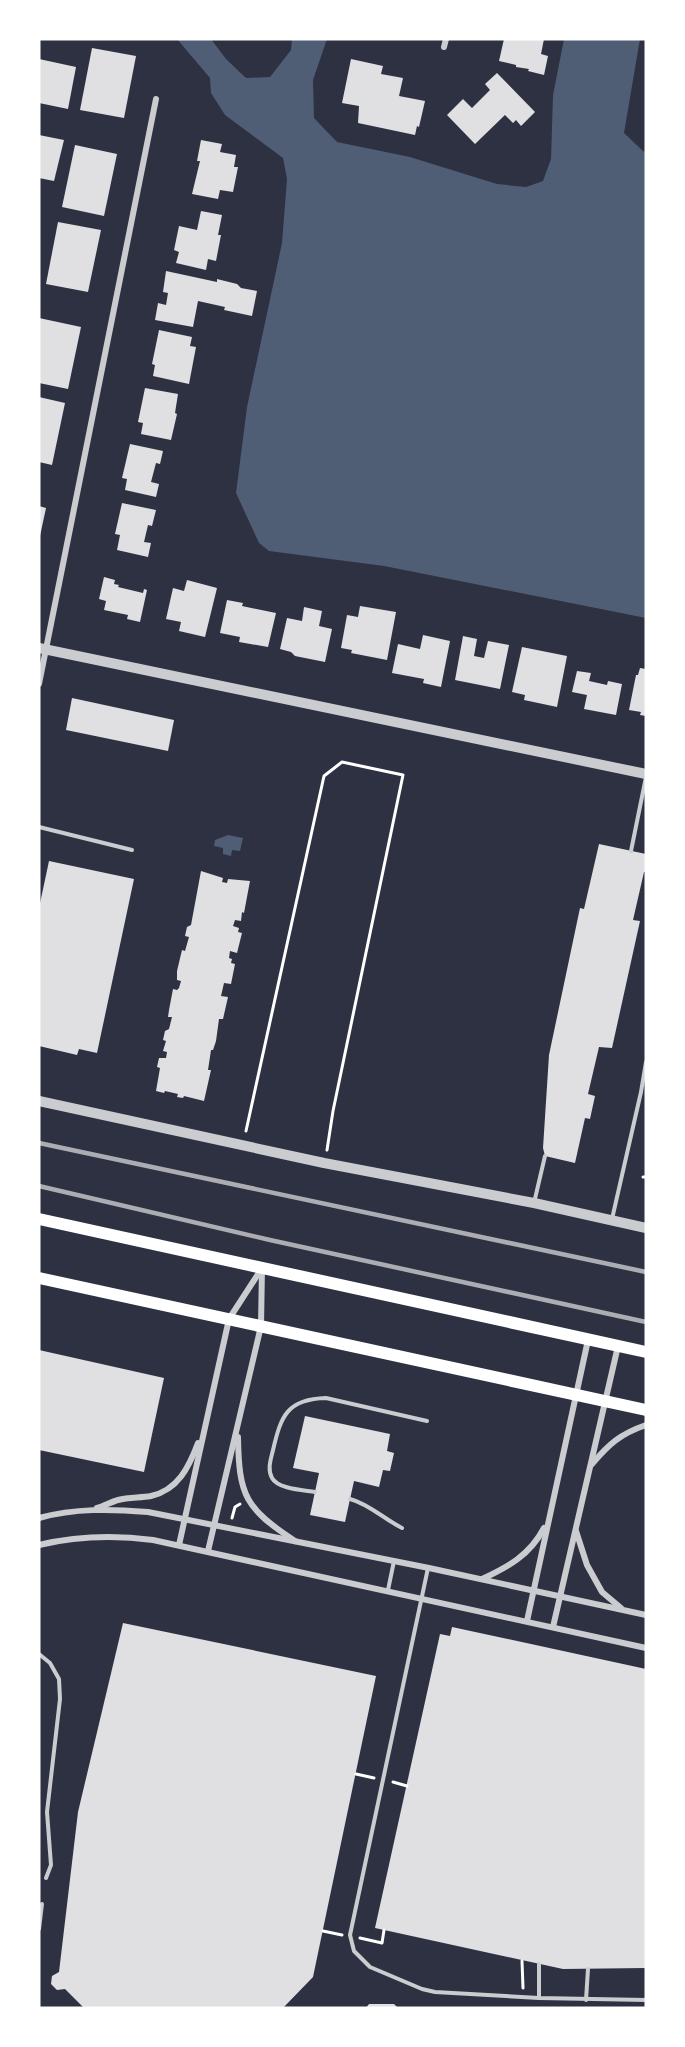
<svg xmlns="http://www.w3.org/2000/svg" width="685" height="2047" viewBox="0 0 685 2047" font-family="'Playfair Display',serif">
<rect width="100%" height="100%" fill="#2d3142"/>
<g fill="#4f5d75">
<polygon points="177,39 211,39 226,59 246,78 270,77 291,50 292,39 327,39 313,80 314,118 337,142 410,157 497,184 526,187 543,181 551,159 553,95 564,39 640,39 624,133 643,151 646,152 646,618 384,566 269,551 259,543 236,493 247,407 282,243 287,179 283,158 225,115 211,93 210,78"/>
<polygon points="228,835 243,838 240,851 232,850 231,856 223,854 223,848 214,846 215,840"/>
</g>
<g fill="#e0e0e3">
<polygon points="504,39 544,39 541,54 548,56 544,75 528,71 529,69 516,67 516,65 499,61"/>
<polygon points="92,48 136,56 124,118 80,110"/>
<polygon points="39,59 76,67 68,109 39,103"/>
<polygon points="351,59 383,66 381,74 403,78 399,96 425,101 419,127 417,126 415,135 358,123 359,106 342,103"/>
<polygon points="497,73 535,112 521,126 516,120 513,123 505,115 475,144 447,115 463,99 472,108 490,90 485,84"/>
<polygon points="39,135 64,140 54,181 39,178"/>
<polygon points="201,140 222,144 220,152 236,155 234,167 238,167 233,192 220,190 218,199 192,194 200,161 197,161"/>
<polygon points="75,145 117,154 104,216 62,207"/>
<polygon points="201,211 222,215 218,235 221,235 216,261 208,259 206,270 176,263 179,252 174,250 179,226 197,230"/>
<polygon points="58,222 101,230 88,292 46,284"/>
<polygon points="166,271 217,282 217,279 237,284 241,288 257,291 252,316 224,310 225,307 198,301 193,327 155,320 158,303 166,305 168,293 163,292"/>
<polygon points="39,318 81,327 68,389 39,383"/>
<polygon points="159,330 192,337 190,346 196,347 189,384 153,376 155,365 152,364"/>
<polygon points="145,388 178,394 175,413 177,414 171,440 141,434 143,423 138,422"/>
<polygon points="39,397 65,403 52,465 39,462"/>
<polygon points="130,444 163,451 160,464 156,463 151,482 159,484 156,497 125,490 127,479 122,478"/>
<polygon points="122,503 156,510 152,526 148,525 144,542 151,543 148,557 117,550 120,535 115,534"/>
<polygon points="39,506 46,508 40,536 39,536"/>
<polygon points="104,577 115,580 114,584 119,585 118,587 143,593 144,589 147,590 140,622 127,619 128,615 104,610 106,601 99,599"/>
<polygon points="187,580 217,588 205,637 179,631 181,622 166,619 173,588 184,591"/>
<polygon points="227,600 243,603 242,606 276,613 268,647 239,642 240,637 220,633"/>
<polygon points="360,606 396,612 387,660 351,653 352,650 341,648 347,615 358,617"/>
<polygon points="304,607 322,611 319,626 332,629 325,662 295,656 291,652 280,649 287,618 302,621"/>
<polygon points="423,635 450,641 441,687 423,683 424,679 392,673 398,644 420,649"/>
<polygon points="463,636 477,639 474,656 484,658 488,641 509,645 500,689 455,680"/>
<polygon points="522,647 567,656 557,707 524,700 525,695 512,692"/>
<polygon points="640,668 646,669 646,716 640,715 641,712 629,710 636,675 638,675"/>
<polygon points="577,671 591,673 589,681 607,685 608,681 622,684 616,715 584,709 587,695 572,692"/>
<polygon points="72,698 174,720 168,751 66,730"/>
<polygon points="599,844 646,854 646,872 644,872 633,920 640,921 612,1048 599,1047 588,1094 595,1096 590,1119 585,1118 575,1163 545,1156 543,1148 549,1055 580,908 584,909"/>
<polygon points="49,861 134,879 97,1053 79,1049 77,1055 39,1046 39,908"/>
<polygon points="201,871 223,878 222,882 227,883 228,879 250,881 244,913 242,912 241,921 235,920 233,926 239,928 238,932 242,933 237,953 230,951 229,958 232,959 231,963 235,964 231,984 224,983 221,996 228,997 223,1019 219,1019 216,1041 213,1050 211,1050 208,1070 211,1070 204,1101 184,1096 183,1098 177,1097 178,1094 165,1091 164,1093 156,1091 160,1068 157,1067 159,1058 166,1058 167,1052 163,1051 166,1041 163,1040 165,1031 169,1029 172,1017 168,1017 169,1010 173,989 177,990 179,988 181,981 177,980 177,971 182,950 185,951 189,937 185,936 187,927 191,925"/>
<polygon points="39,1350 164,1378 144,1472 39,1450"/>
<polygon points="305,1416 390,1434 387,1451 394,1453 390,1471 383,1470 379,1487 354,1481 345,1522 310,1515 319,1473 293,1468"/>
<polygon points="123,1623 376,1676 313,1977 283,2008 84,2008 65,1989 57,1990 51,1984 52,1976 59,1972 78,1812"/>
<polygon points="452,1627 646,1669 646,1968 563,1969 375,1928 440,1634 450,1636"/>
<polygon points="369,2004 394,2004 398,2008 366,2008"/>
</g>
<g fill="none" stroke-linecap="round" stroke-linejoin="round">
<g stroke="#fff" stroke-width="3">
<polyline points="246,1131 324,776 342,762 403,775 333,1111 327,1150"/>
<polyline points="643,1177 646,1177"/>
<polyline points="232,1518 235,1507 240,1504"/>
<polyline points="356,1774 374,1778"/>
<polyline points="393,1782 407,1786"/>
<polyline points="323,1931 342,1935"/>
<polyline points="360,1938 382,1943 384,1930"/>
<polyline points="522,1961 523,1988"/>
</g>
<g stroke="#caccd0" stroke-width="4">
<polyline points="39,827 132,850"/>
<polyline points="631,851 646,777"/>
<polyline points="534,1203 545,1156"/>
<polyline points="612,1219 641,1092 646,1062"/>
<path d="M315,1492c-12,-2 -37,-3 -43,-14 -5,-9 -1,-19 1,-28 8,-34 14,-51 53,-52l101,23"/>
<path d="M350,1499c19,5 34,20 52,29"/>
<polyline points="428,1568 350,1935 354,1951 370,1967 422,1989 435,1992 539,1998 646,2000"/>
<polyline points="388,1590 394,1561"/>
<polyline points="39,1654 50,1663 59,1679 60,1699 47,1812 51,1865 46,1878"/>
<polyline points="39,1929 42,1904"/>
<polyline points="539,1998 539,1964"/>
<polyline points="586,2000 588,1969"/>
</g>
<g stroke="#caccd0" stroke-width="6">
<polyline points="444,47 446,39"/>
<polyline points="39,684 156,99"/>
<path d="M238,1437c1,59 7,71 57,104"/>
<path d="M592,1464c17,-20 28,-30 54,-39"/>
<path d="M97,1508c7,-2 14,-6 21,-8 11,-3 22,-2 33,-4 27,-6 38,-29 47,-53"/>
<path d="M39,1518c36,-10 72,-9 109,-6l281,56 217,47"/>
<polyline points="576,1531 587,1565 602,1592 621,1608"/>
<path d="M39,1545c38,-9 75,-10 114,-5l493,108"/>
<polyline points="179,1545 229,1319 262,1268"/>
<polyline points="208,1551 261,1326 262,1267"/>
<path d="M482,1579c26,-12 48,-24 62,-51"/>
<polyline points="527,1621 588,1340"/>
<polyline points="553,1627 618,1346"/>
</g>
<g stroke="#caccd0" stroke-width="10">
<polyline points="39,648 646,774"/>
<polyline points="39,1101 324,1163 534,1203 646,1228"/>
</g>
<g stroke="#fff" stroke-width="12">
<polyline points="39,1219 646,1352"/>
<polyline points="39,1278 646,1410"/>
</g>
<g stroke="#abadb3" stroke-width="4.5">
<polyline points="39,1143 646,1272"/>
<polyline points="39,1186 270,1240 646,1322"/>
</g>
</g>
<rect width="685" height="2047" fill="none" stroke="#ffffff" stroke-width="81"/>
</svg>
